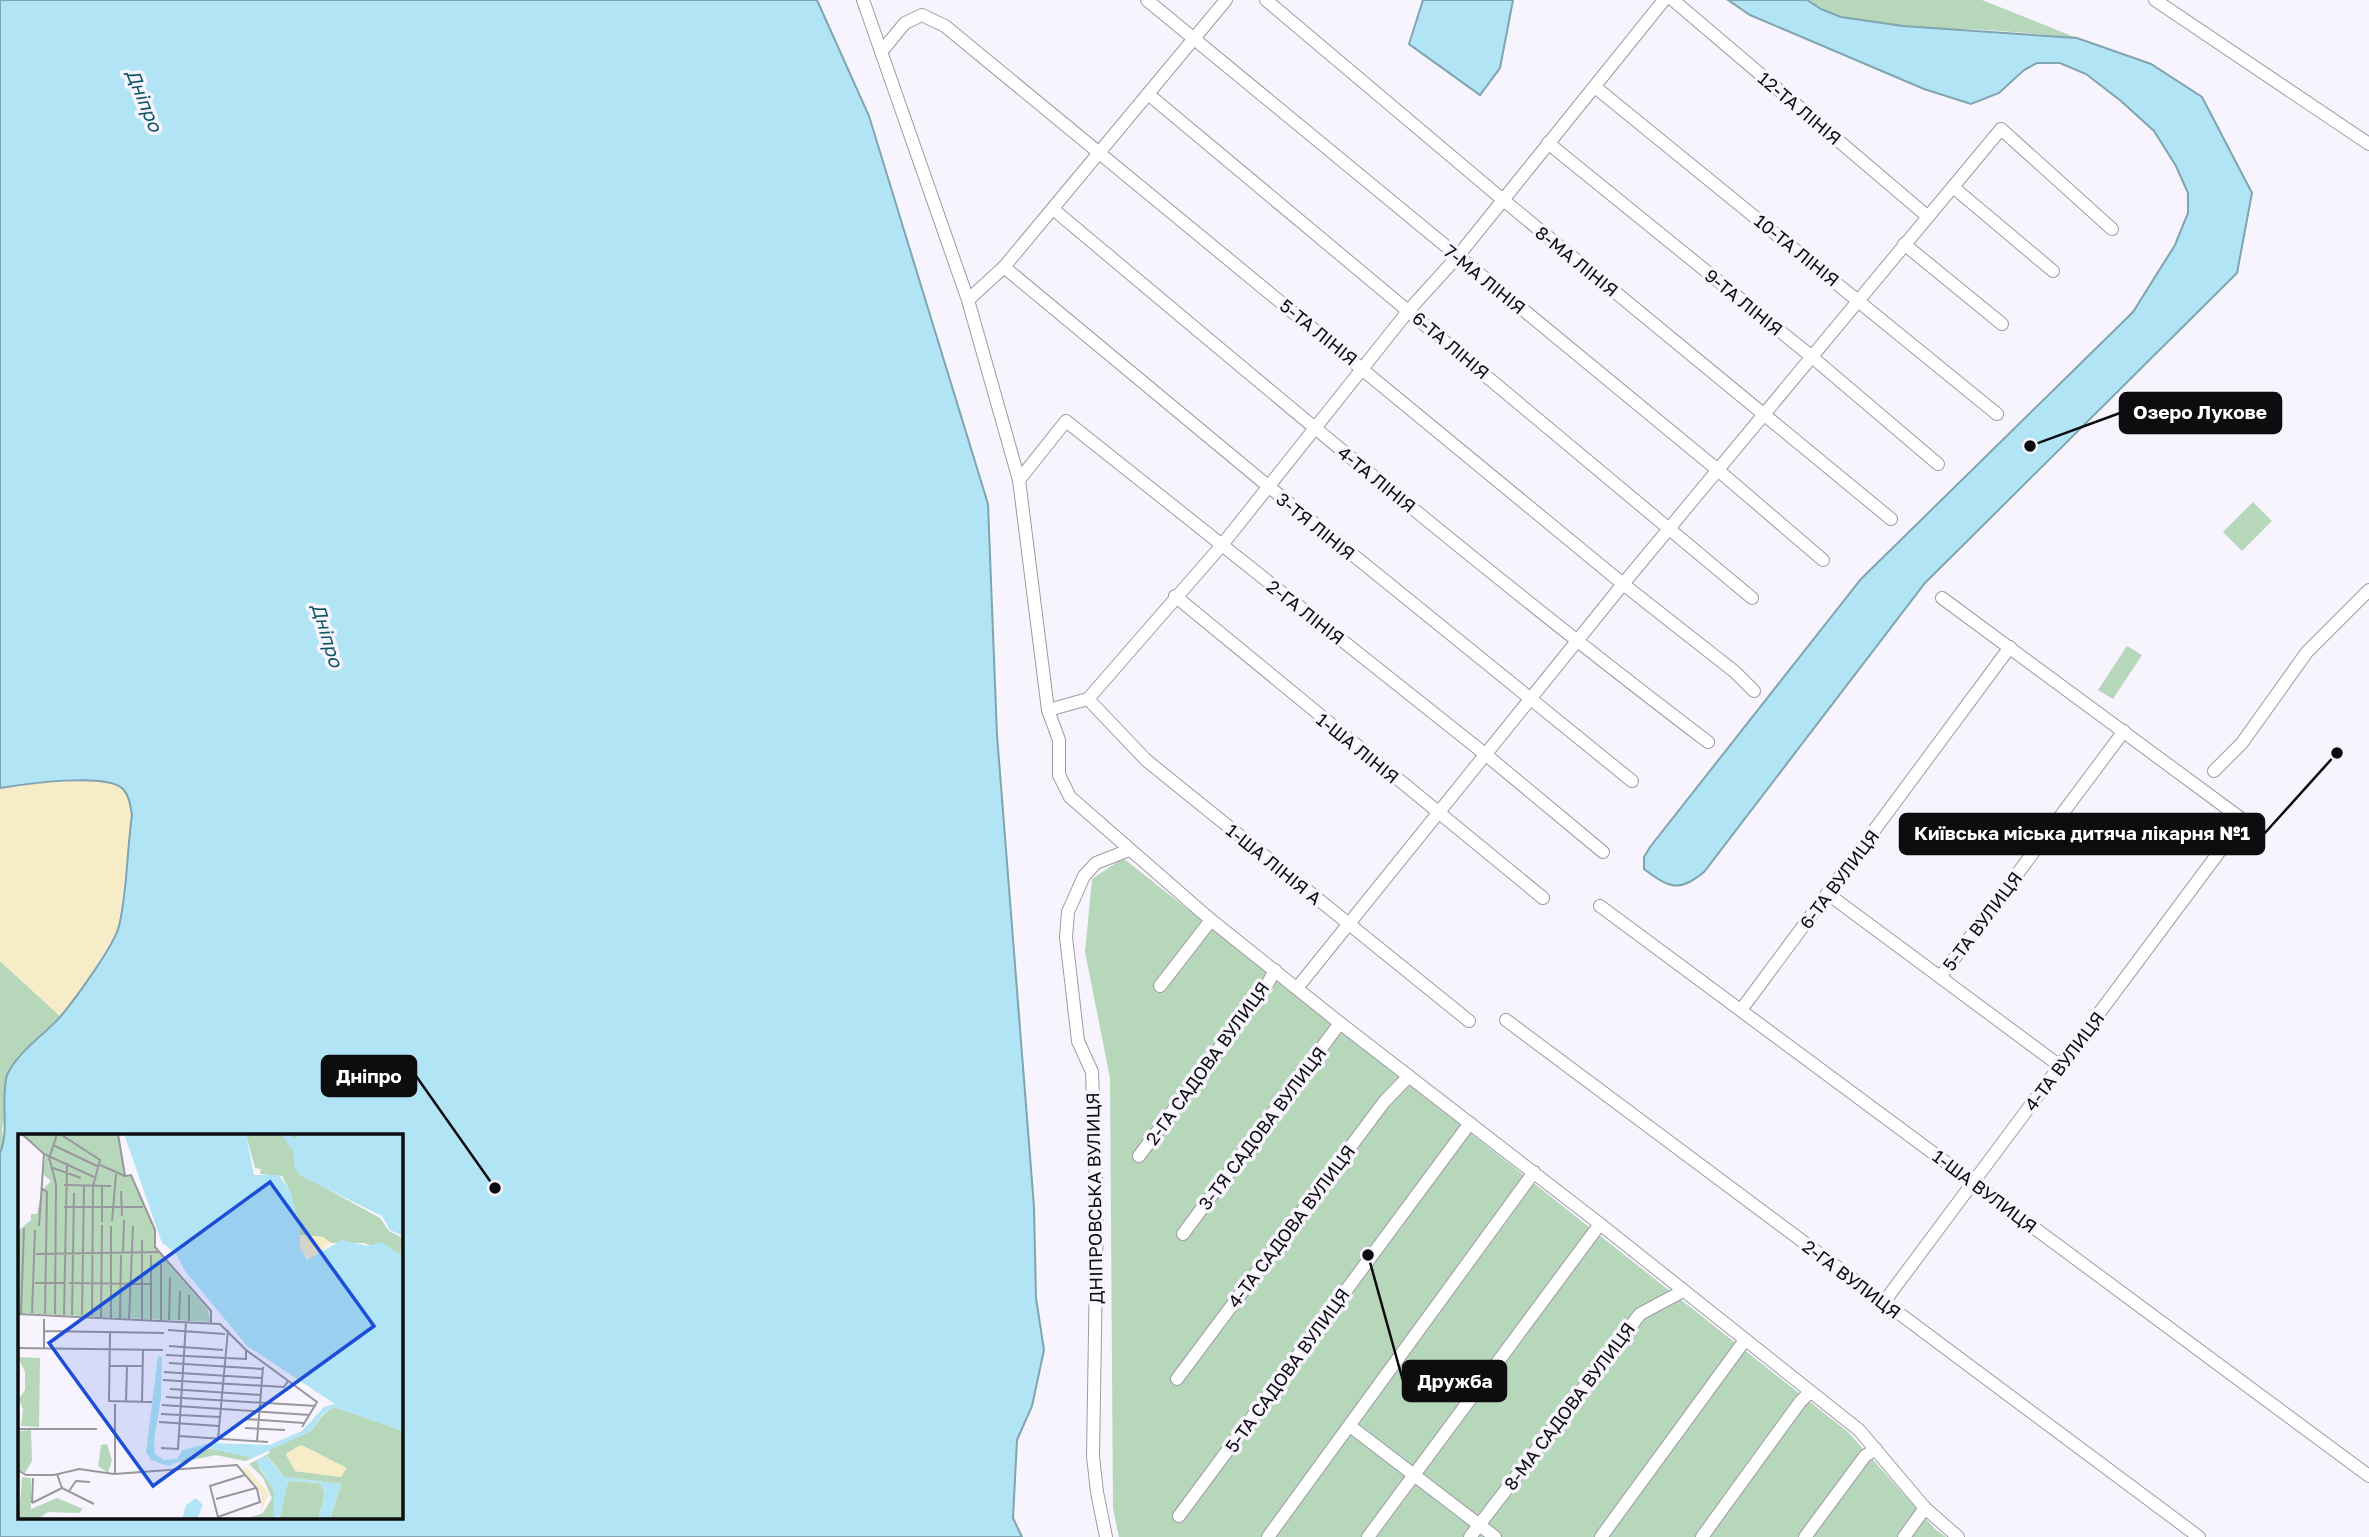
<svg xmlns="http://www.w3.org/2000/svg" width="2369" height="1537" viewBox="0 0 2369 1537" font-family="'Golos Text',sans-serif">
<rect width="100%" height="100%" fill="#f7f4fd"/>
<g fill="#b7d7ba">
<path d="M1807,0h175l95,38c-30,-3 -61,-6 -91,-8 -56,-3 -131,2 -179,-30z"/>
<polygon points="2253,502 2272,521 2242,551 2223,532"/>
<polygon points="2127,646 2142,655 2113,699 2098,690"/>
<polygon points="1123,858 1848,1432 1935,1529 1946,1537 1119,1537 1113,1509 1110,1078 1085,952 1092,879"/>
<polygon points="0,961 60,1016 17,1057 2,1130 4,1143 0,1153"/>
</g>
<path fill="#f6ecc7" d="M103,780c21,8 25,11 29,35l-14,114 -34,56 -24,31 -60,-55v-173l33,-5z"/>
<g fill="#b1e5f5" stroke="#80a4b0" stroke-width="2" fill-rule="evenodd">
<path d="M0,0h817l52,116 119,388 9,231 37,472 2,91 8,52 -12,56 -15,34 -4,78 9,19h-1022v-384c10,-24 0,-53 7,-78 12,-25 36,-39 54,-59 14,-17 53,-70 58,-90 8,-33 8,-76 13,-111 -2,-10 -2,-18 -9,-26 -16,-17 -99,-5 -123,-1zM19,1136h382v382h-382z"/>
<polygon points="1423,0 1513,0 1500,68 1480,95 1409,44"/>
<path d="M1728,0h79l14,9 20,8 62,9 174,12 74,26 51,33 50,96 -15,80 -312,310 -221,289c-25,21 -35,16 -60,-3v-12l6,-10 211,-268 272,-267 42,-67 13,-32v-20l-12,-27 -22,-35 -33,-30 -35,-27 -26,-11h-23l-13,7 -25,23 -28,11 -47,-15 -174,-74z"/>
</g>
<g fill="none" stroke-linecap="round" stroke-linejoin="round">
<defs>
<g id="minor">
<polyline points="863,0 968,300 1019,480 1048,710 1059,740 1059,775 1070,797 1211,920 1340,1023 1600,1224 1859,1430 1925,1508 1958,1537"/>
<polyline points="1147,0 1719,471 1823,560"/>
<polyline points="1266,0 1502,199 1891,519"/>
<polyline points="1673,0 1927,216"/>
<polyline points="2155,0 2369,144"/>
<polyline points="881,52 905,23 922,15 945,26 1623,584 1735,672 1754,691"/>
<polyline points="1595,87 1997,414"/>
<polyline points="1148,94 1752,598"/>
<polyline points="1548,143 1812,357 1938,464"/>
<polyline points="1953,187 2053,271"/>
<path d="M1053,209c216,181 431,363 655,533"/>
<polyline points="1904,244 2002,324"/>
<polyline points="1004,267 1268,486 1632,781"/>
<polyline points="968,300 1004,267 1226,0"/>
<polyline points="1019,480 1066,421 1485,754 1603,852"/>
<polyline points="1175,596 1543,898"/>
<polyline points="1088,699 1146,760 1469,1021"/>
<polyline points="1048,710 1088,699 1222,545 1409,310 1458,256 1664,0"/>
<polyline points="2214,771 2242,743 2307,652 2369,590"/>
<polyline points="1828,894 2060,1066"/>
<polyline points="1600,906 2369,1476"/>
<polyline points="1941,976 2124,731"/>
<polyline points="1160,986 1211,920"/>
<polyline points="1297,988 1623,584 2001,129 2112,229"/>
<polyline points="1741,1010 2010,647"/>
<polyline points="1506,1020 2199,1537"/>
<polyline points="1139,1156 1268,983 1275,970"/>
<polyline points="1183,1234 1340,1023"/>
<polyline points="1884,1302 2243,820 1942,598"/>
<polyline points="1177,1379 1384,1102 1409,1076"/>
<polyline points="1350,1426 1495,1537"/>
<polyline points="1179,1516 1470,1123"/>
<polyline points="1106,1537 1097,1492 1093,1456 1097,1208 1092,1072 1078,1041 1066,937 1068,912 1084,876 1096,863 1129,850"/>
<polyline points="1268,1537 1534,1172"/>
<polyline points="1368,1537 1600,1224"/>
<polyline points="1470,1537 1640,1314 1683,1291"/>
<polyline points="1601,1537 1745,1340"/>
<polyline points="1702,1537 1800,1402 1810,1392"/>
<polyline points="1805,1537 1865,1456 1876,1449"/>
<polyline points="1904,1537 1925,1508"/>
</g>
</defs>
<use href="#minor" stroke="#9e9ba4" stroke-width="14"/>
<use href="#minor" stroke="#fff" stroke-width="12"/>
</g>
<g text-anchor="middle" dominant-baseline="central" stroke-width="7" stroke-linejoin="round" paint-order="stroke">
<g font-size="18" fill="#0d0c0f" stroke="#f7f4fd">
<text transform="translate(1800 108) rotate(40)">12-ТА ЛІНІЯ</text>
<text transform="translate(1797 250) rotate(39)">10-ТА ЛІНІЯ</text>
<text transform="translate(1577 261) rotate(39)">8-МА ЛІНІЯ</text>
<text transform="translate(1485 279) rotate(39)">7-МА ЛІНІЯ</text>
<text transform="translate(1744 302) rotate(39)">9-ТА ЛІНІЯ</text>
<text transform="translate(1319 332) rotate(39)">5-ТА ЛІНІЯ</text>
<text transform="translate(1451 345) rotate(40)">6-ТА ЛІНІЯ</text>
<text transform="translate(1377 479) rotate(39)">4-ТА ЛІНІЯ</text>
<text transform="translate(1316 526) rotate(39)">3-ТЯ ЛІНІЯ</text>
<text transform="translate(1306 612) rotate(38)">2-ГА ЛІНІЯ</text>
<text transform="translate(1358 748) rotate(39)">1-ША ЛІНІЯ</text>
<text transform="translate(1274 864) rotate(39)">1-ША ЛІНІЯ А</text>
<text transform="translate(1839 879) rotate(-53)">6-ТА ВУЛИЦЯ</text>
<text transform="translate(1982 921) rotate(-53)">5-ТА ВУЛИЦЯ</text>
<text transform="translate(2064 1061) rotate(-53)">4-ТА ВУЛИЦЯ</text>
<text transform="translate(1207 1063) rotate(-54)">2-ГА САДОВА ВУЛИЦЯ</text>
<text transform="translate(1262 1128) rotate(-53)">3-ТЯ САДОВА ВУЛИЦЯ</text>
<text transform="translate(1985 1191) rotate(37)">1-ША ВУЛИЦЯ</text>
<text transform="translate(1094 1198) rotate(-91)">ДНІПРОВСЬКА ВУЛИЦЯ</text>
<text transform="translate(1291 1226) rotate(-53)">4-ТА САДОВА ВУЛИЦЯ</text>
<text transform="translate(1852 1279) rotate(37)">2-ГА ВУЛИЦЯ</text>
<text transform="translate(1287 1370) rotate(-54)">5-ТА САДОВА ВУЛИЦЯ</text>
<text transform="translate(1569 1406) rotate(-53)">8-МА САДОВА ВУЛИЦЯ</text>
</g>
<g font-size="19" font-style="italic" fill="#0e5465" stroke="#f7f4fd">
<text transform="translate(145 100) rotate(68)">Дніпро</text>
<text transform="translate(328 635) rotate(73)">Дніпро</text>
</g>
</g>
<g transform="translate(18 1134)">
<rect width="385" height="385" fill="#f7f4fd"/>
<path d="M4,0h96l6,41 7,1 24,56 -1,15 54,63 3,12 -193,-9v-82l13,-11v-6h6l5,-24 9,-9 -8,-7 3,-20zM228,0h42l4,6 -1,-6h9l-7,6 5,33 82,45 9,13 14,7v18l-40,-13h-32l-8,-6 -24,-2 -9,-44 -8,-15 -22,-2 1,-5 -6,-1zM0,223l22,1 -1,69 -18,-1 2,-17 -4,-10 6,-9v-18zM316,273l69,24v88h-73l11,-35 -57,-7 -17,-21 -8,11 15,24 1,22 -2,6h-27l17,-6 9,-15 -9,-20 -14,-14 21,-11 -2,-3 43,-19 13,-17zM283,311l18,9 22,23 -46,-6 -9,-17zM13,296l1,31 -7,12 -7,-4 1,-38zM89,310l5,16 -4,13 -10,-7 3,-21zM185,314l36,5 14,5 -8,3 -29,-6 -39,8zM4,343l9,1v31l26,-11 26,11 -4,4 -31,-1 -10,7h-19zM270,347l32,2 5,10 -7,26h-39z" fill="#b7d7ba" fill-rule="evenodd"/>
<path d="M281,101l24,2 8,6 -22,17 -9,-13zM283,311l46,23 -6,9 -46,-6 -9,-17zM229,334l22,25 -8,19v-19l-19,-24z" fill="#f6ecc7"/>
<path d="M106,0h122l8,41h25l11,16 10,34v22l7,13 35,-20 26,6 13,-4 22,14v175l-69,-24 -11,7 -12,17 -58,27 -46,-10 -38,18 -18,-6 -5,-8 12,-96 4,1 -1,41 -7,43 1,13 9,6 13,-1 6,-9 27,-7 60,2 32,-14 22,-24 11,-3 -88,-58 -62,-75 -9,-18 -14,-10zM263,0h11l1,6 7,-6h103v102l-13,-6 -8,-14 -81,-40 -6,-7 -2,-18zM248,322l18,21 57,7 -11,35h-12l7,-26 -5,-10 -32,-2 -7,34 -8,4 1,-28 -18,-30zM178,364l7,7 -6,14h-15l4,-14z" fill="#b1e5f5"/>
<path fill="none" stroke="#99979e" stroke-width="2" d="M4,0l22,20 50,23M42,0l40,26 -7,26 -1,129M100,0l7,42 6,-1 24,55v17l56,64v12M35,11l46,22M32,22l7,-22M31,23l7,27 -1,130M82,31l25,11M35,34l28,10M46,51l47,1M23,54l6,4 -2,122M103,57l1,25M46,73h79M94,87l4,-47M84,88v-36M21,92l5,-72M18,120l124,-2M105,120l1,-34M17,149h30M51,149l82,1M14,179l3,-83M0,180l202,10 26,26 71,52 -15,25M3,180l3,-86M46,181l3,-152M54,181l2,-122M64,181l2,-130M83,183l1,-92M93,184v-92M102,185l1,-64M111,185l4,-93M124,186v-80M133,186v-65M151,186l1,-43M161,186l1,-29M143,187v-57M171,187v-26M150,196l57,4M26,197l120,2M92,198l-1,69 43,1M151,212l54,4M0,214l145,2M26,214v-29M148,221l80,4v-9M151,229l93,6M91,232h33M146,238l97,6M145,246l121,7 4,-6M152,255l90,6M148,263l150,9M108,268l1,-36M124,268l1,-52M144,271l148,10M143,280l58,3M227,285l59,4M141,288l60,4M227,294l40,2M0,295h79M161,302l89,6M200,305l10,-109M239,307l6,-74M143,314l17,1 8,-127M0,336l8,5h28l25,-6 35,5 123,-9 20,24 3,13 -42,15 -8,-31 35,-11M39,340l5,14 32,16M97,340v-70M51,357l7,-10 14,1M198,365l40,-11M14,369l30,-15M14,369l1,-25"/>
<path fill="#1d4ed8" fill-opacity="0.15" stroke="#1d4ed8" stroke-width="3.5" d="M252,48l104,144 -221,160 -104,-143z"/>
<rect width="385" height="385" fill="none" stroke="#0d0c0f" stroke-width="3.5"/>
</g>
<path fill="none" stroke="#0d0c0f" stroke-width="2.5" d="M2030 446L2120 413M2337 753L2264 834M495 1188L416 1076M1368 1255L1403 1381"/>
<g fill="#0d0c0f" stroke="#f7f4fd" stroke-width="2.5">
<circle cx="2030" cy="446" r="7"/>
<circle cx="2337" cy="753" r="7"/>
<circle cx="495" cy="1188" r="7"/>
<circle cx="1368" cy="1255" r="7"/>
</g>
<g fill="#0d0c0f" stroke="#0d0c0f" stroke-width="2.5">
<rect x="2120" y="393" width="161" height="40" rx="7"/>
<rect x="1900" y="814" width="364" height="40" rx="7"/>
<rect x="322" y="1056" width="94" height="40" rx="7"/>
<rect x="1403" y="1361" width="103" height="40" rx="7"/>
</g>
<g font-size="19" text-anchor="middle" font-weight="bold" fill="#fff">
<text x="2200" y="419">Озеро Лукове</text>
<text x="2082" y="840">Київська міська дитяча лікарня №1</text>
<text x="369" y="1083">Дніпро</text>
<text x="1455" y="1388">Дружба</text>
</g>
</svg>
